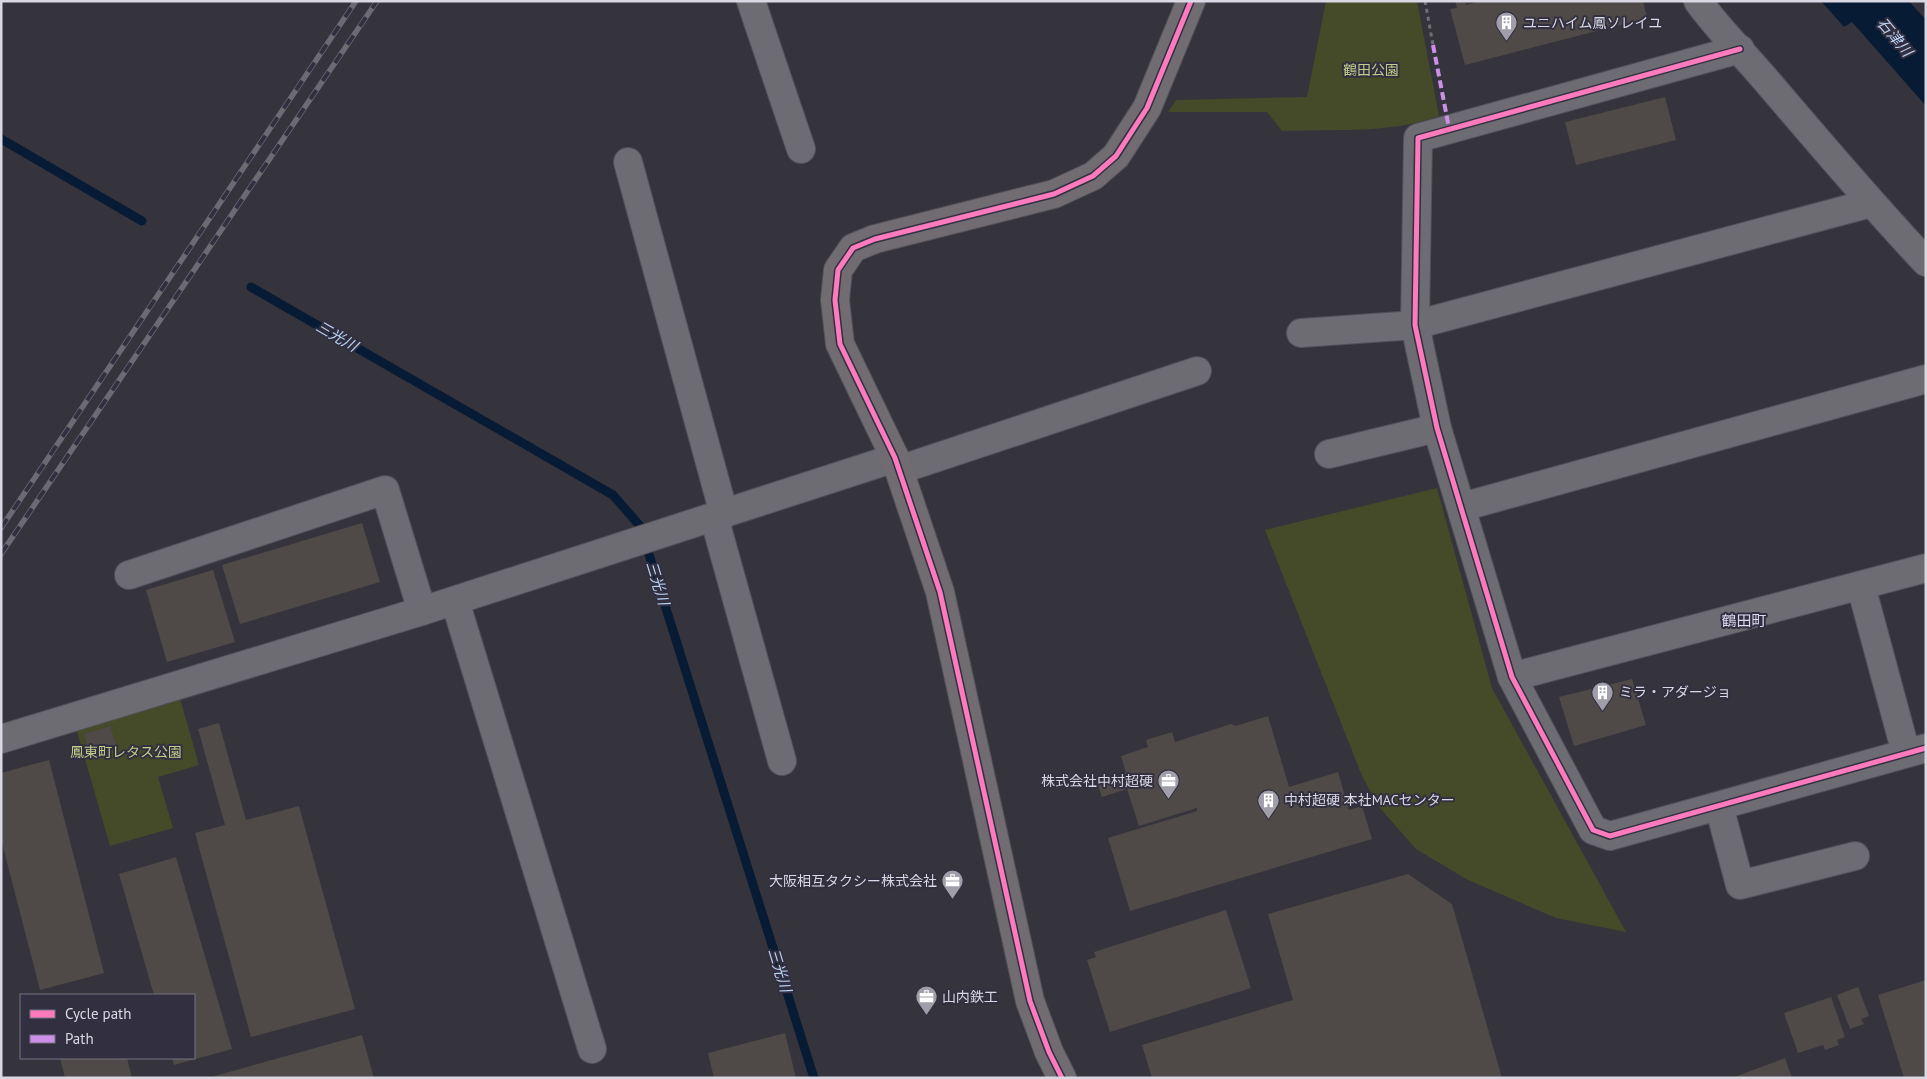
<svg xmlns="http://www.w3.org/2000/svg" width="1927" height="1079" viewBox="0 0 1927 1079" font-family="'PT Sans','Noto Sans JP',sans-serif">
<rect width="100%" height="100%" fill="#35343c"/>
<g fill="#454a29">
<path d="M1326,1h91l22,115c-49,18 -105,13 -157,15l-15,-19h-99l8,-12 131,-3z"/>
<polygon points="1437,488 1492,688 1626,932 1556,918 1466,879 1416,849 1379,807 1362,776 1265,530"/>
<polygon points="179,695 199,765 158,777 173,828 110,846 75,724"/>
</g>
<polygon fill="#081b35" points="1821,1 1909,1 1926,20 1926,106 1852,22 1844,27"/>
<g fill="none" stroke-linecap="round" stroke-linejoin="round">
<g stroke="#081b35" stroke-width="9">
<polyline points="1,139 142,221"/>
<polyline points="251,287 613,495 640,526 814,1078"/>
</g>
</g>
<g fill="#4f4a48">
<polygon points="1455,1 1465,1 1466,5 1481,1 1643,1 1647,18 1465,65 1450,9 1457,8"/>
<polygon points="1665,97 1676,140 1576,165 1565,122"/>
<polygon points="362,523 380,582 240,624 222,565"/>
<polygon points="213,570 235,642 167,662 146,590"/>
<polygon points="1632,679 1646,725 1574,746 1559,697"/>
<polygon points="1268,716 1289,787 1338,772 1349,810 1362,806 1372,839 1130,911 1108,838 1197,811 1197,808 1139,826 1127,789 1102,797 1097,782 1126,773 1121,756 1148,747 1146,740 1172,732 1175,742 1231,724 1236,726"/>
<polygon points="219,723 246,820 299,806 355,1009 251,1037 195,833 225,825 198,729"/>
<polygon points="110,726 117,747 90,755 84,734"/>
<polygon points="49,760 104,973 40,990 1,839 1,773"/>
<polygon points="176,857 232,1049 174,1065 172,1058 194,1058 194,995 154,995 119,874"/>
<polygon points="1408,874 1452,904 1502,1078 1152,1078 1142,1045 1293,1000 1268,914"/>
<polygon points="1226,910 1251,988 1110,1032 1087,960 1096,957 1094,952"/>
<polygon points="1926,980 1926,1078 1904,1078 1878,995"/>
<polygon points="1858,987 1869,1016 1861,1019 1864,1024 1850,1029 1837,995"/>
<polygon points="1831,997 1845,1037 1837,1040 1839,1045 1825,1050 1823,1045 1798,1053 1784,1013"/>
<polygon points="785,1033 796,1078 714,1078 708,1053"/>
<polygon points="362,1035 374,1078 211,1078 211,1077"/>
<polygon points="60,1058 127,1058 132,1078 65,1078"/>
<polygon points="1785,1058 1792,1078 1732,1078"/>
</g>
<g fill="none" stroke-linecap="round" stroke-linejoin="round">
<defs>
<g id="street">
<polyline points="751,1 801,149"/>
<path d="M1698,1c20,28 45,52 67,78 53,62 105,124 161,183"/>
<polyline points="1740,49 1418,138 1415,325 1437,428 1512,677 1593,830 1610,836 1926,748"/>
<polyline points="628,162 724,514"/>
<polyline points="1301,333 1415,325 1871,203"/>
<polyline points="1329,454 1437,428"/>
<polyline points="899,470 1197,371"/>
<polyline points="1462,507 1926,379"/>
<polyline points="714,517 782,761"/>
<polyline points="129,575 385,490 422,611"/>
<polyline points="1861,586 1906,753"/>
<polyline points="455,601 592,1049"/>
<polyline points="1512,677 1926,568"/>
<polyline points="1,739 422,611 895,458"/>
<polyline points="1719,806 1740,885 1855,856"/>
</g>
<polyline id="secondary" points="1062,1078 1049,1052 1030,1001 940,592 895,458 840,344 835,300 838,270 853,248 875,239 1054,194 1093,176 1116,156 1147,108 1191,1"/>
</defs>
<use href="#street" stroke="#525159" stroke-width="30"/>
<use href="#secondary" stroke="#525159" stroke-width="30"/>
<polyline stroke="#6f6f74" stroke-width="3" stroke-dasharray="4 4" stroke-linecap="butt" points="1425,1 1433,45"/>
<use href="#street" stroke="#6d6c73" stroke-width="28"/>
<use href="#secondary" stroke="#706c72" stroke-width="28"/>
<defs>
<g id="rail">
<polyline points="1,528 356,1"/>
<polyline points="1,554 377,1"/>
</g>
</defs>
<use href="#rail" stroke="#6c6b73" stroke-width="5.5"/>
<use href="#rail" stroke="#323040" stroke-width="4" stroke-dasharray="11" stroke-linecap="butt"/>
<polyline stroke="#ce8fe9" stroke-width="4" stroke-dasharray="8 4" stroke-linecap="butt" points="1433,45 1449,128"/>
<defs>
<g id="cycleway">
<polyline points="1740,49 1418,138 1415,325 1437,428 1512,677 1593,830 1610,836 1926,748"/>
<polyline points="1062,1078 1049,1052 1030,1001 940,592 895,458 840,344 835,300 838,270 853,248 875,239 1054,194 1093,176 1116,156 1147,108 1191,1"/>
</g>
</defs>
<use href="#cycleway" stroke="#323040" stroke-width="8"/>
<use href="#cycleway" stroke="#fd7abc" stroke-width="5"/>
</g>
<defs>
<symbol id="building-pin" viewBox="-11 -11 22 30"><path d="M0 17L-7.5 6A9.5 9.5 0 1 1 7.5 6Z" fill="#a09fa9" stroke="#323040"/><path d="M-4-6H4V6H1V3H-1V6H-4ZM-2.5-4.3h1.7v1.8h-1.7ZM.8-4.3h1.7v1.8H.8ZM-2.5-1h1.7V.8h-1.7ZM.8-1h1.7V.8H.8Z" fill="#fff"/></symbol>
<symbol id="office-pin" viewBox="-11 -11 22 30"><path d="M0 17L-7.5 6A9.5 9.5 0 1 1 7.5 6Z" fill="#a09fa9" stroke="#323040"/><path d="M-6-3h4V-5.5h4V-3h4V5H-6ZM-1-4.5V-3h2v-1.5ZM-6 0V1H6V0Z" fill="#fff"/></symbol>
</defs>
<g fill-rule="evenodd">
<use href="#building-pin" x="1494" y="10" width="25" height="34"/>
<use href="#building-pin" x="1590" y="680" width="25" height="34"/>
<use href="#office-pin" x="1156" y="768" width="25" height="34"/>
<use href="#building-pin" x="1256" y="788" width="25" height="34"/>
<use href="#office-pin" x="940" y="868" width="25" height="34"/>
<use href="#office-pin" x="914" y="984" width="25" height="34"/>
</g>
<g text-anchor="middle" dominant-baseline="central" stroke-width="4" stroke-linejoin="round" paint-order="stroke">
<g font-size="14" fill="#d9d8e3" stroke="#323040" text-anchor="start">
<text x="1523" y="23">ユニハイム鳳ソレイユ</text>
<text x="1619" y="692">ミラ・アダージョ</text>
<text x="1153" y="781" text-anchor="end">株式会社中村超硬</text>
<text x="1284" y="800">中村超硬 本社MACセンター</text>
<text x="937" y="881" text-anchor="end">大阪相互タクシー株式会社</text>
<text x="942" y="997">山内鉄工</text>
</g>
<g font-size="14" fill="#c1cd89" stroke="#323040">
<text x="1371" y="70">鶴田公園</text>
<text x="126" y="752">鳳東町レタス公園</text>
</g>
<g font-size="15" font-style="italic" fill="#bad3f5" stroke="#323040">
<text transform="translate(1895 37) rotate(50)">石津川</text>
<text transform="translate(337 336) rotate(30)">三光川</text>
<text transform="translate(658 583) rotate(73)">三光川</text>
<text transform="translate(780 970) rotate(73)">三光川</text>
</g>
<g font-size="15" fill="#dddaf0" stroke="#323040">
<text x="1744" y="620">鶴田町</text>
</g>
</g>
<rect width="1927" height="1079" fill="none" stroke="#d9d8e3" stroke-width="5"/>
<rect x="20" y="994" width="175" height="65" fill="#323040" stroke="#757381"/>
<rect x="30" y="1010" width="25" height="8" fill="#fd7abc" stroke="#757381"/>
<text x="65" y="1019" font-size="15" fill="#d9d8e3">Cycle path</text>
<rect x="30" y="1035" width="25" height="8" fill="#ce8fe9" stroke="#757381"/>
<text x="65" y="1044" font-size="15" fill="#d9d8e3">Path</text>
</svg>
